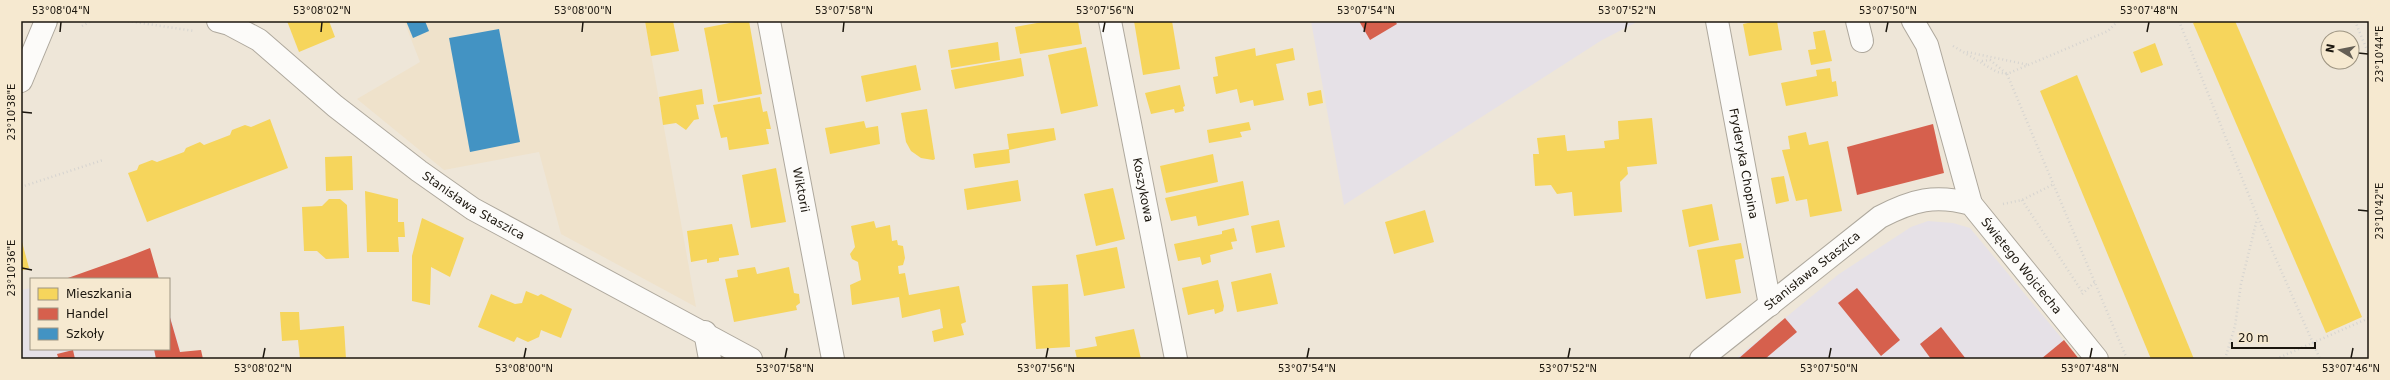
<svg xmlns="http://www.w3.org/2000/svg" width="2390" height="380" viewBox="0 0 2390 380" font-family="'DejaVu Sans',sans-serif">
<rect width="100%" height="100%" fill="#eee6d8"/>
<g fill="#e6e1e7">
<polygon points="1311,21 1639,21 1602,40 1344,205"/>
<polygon points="1928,221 1953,223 1970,228 2079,359 1735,359 1839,274 1911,227"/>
<polygon points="31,288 31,349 169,349 169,312 183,359 21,359 21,290"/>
</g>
<polygon fill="#efe2cb" points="404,21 645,21 696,307 561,234 539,152 444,170 357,99 420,62"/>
<g fill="#f6d55c">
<polygon points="287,21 329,21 335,37 299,52"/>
<polygon points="645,21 673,21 679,51 651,56"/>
<polygon points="740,21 749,21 762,94 718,102 704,28"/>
<polygon points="1048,21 1078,21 1082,44 1020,54 1015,27"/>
<polygon points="1134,21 1172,21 1180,69 1143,75"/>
<polygon points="1757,21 1777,21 1782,50 1749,56 1743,24"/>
<polygon points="2197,21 2235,21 2362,317 2326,333 2193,23"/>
<polygon points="1825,30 1832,61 1811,65 1808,50 1816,49 1813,32"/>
<polygon points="998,42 1000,60 951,68 948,50"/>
<polygon points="2155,43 2163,65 2141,73 2133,52"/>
<polygon points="1086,47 1098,106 1061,114 1048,55"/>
<polygon points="1255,48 1256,56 1293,48 1295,60 1276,64 1284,100 1254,106 1253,100 1240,103 1237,89 1216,94 1213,77 1218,76 1215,57"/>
<polygon points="1021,58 1024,76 955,89 951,70"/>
<polygon points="916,65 921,90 866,102 861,76"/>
<polygon points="1830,68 1832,82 1836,81 1838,96 1786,106 1781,83 1817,76 1816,70"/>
<polygon points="2077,75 2194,359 2151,359 2040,91"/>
<polygon points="1180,85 1185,106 1183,107 1184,111 1175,113 1174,109 1151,114 1145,93"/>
<polygon points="702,89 704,104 696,105 699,119 694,120 686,130 676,123 663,125 659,97"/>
<polygon points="1321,90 1323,103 1309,106 1307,93"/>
<polygon points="760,97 763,112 767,111 771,129 766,129 769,144 729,150 727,137 721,138 713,105"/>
<polygon points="927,109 935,159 933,160 921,158 911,151 906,142 901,113"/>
<polygon points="1652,118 1657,164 1627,167 1628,174 1620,182 1622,212 1574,216 1572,192 1557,194 1551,185 1535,186 1533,154 1539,154 1537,138 1565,135 1567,151 1605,148 1604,141 1619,139 1618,121"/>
<polygon points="270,119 288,168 147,222 128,173 137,170 139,165 152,160 157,162 184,152 186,148 200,142 204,145 230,135 232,130 245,125 251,127"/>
<polygon points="864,121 866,128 878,126 880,144 830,154 825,128"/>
<polygon points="1249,122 1251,130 1240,132 1242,137 1209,143 1207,130"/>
<polygon points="1054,128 1056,140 1009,150 1010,163 975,168 973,154 1009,149 1007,134"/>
<polygon points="1806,132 1809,145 1828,141 1842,211 1810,217 1807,199 1796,201 1782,150 1790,149 1788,136"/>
<polygon points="1213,154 1218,182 1166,193 1160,166"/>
<polygon points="352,156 353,190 326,191 325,157"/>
<polygon points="776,168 786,222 751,228 742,175"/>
<polygon points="1784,176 1789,201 1776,204 1771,178"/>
<polygon points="1018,180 1021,201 967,210 964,189"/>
<polygon points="1243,181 1249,215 1198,226 1196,216 1171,221 1165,198"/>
<polygon points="1113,188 1125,239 1096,246 1084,194"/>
<polygon points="365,191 398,199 398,222 404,222 405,237 398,237 399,252 367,252"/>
<polygon points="329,199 340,199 347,205 349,258 326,259 317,251 304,251 302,207 322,206"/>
<polygon points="1712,204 1719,240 1689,247 1682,210"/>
<polygon points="1425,210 1434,242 1394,254 1385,222"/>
<polygon points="422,218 464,238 450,277 431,267 430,305 412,301 412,256"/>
<polygon points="1279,220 1285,247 1256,253 1251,226"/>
<polygon points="874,221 876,228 890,225 892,241 897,240 898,245 903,246 905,258 903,265 898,266 899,274 905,273 909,295 959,286 966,322 961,324 964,335 934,342 932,331 943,328 940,309 902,318 899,297 852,305 850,285 861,280 858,262 852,259 850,254 855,247 851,226"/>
<polygon points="732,224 739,255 719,258 719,261 707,263 707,259 691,262 687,231"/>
<polygon points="1234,228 1237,241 1231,242 1233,249 1210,255 1211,262 1202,265 1200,257 1178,261 1174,244 1222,234 1222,231"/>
<polygon points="21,238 29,268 21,271"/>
<polygon points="1741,243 1744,258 1735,260 1741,293 1706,299 1697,250"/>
<polygon points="1117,247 1125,288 1084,296 1076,255"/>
<polygon points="755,267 757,274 789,267 794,293 799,294 800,303 796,306 797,310 734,322 725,279 738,277 737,270"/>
<polygon points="1271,273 1278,304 1237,312 1231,282"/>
<polygon points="1218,280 1224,306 1223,311 1215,314 1214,309 1188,315 1182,288"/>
<polygon points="1068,284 1070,347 1036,349 1032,286"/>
<polygon points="526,291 538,296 541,294 572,309 561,338 541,330 539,337 528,342 517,337 514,342 478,327 491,294 515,304 522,303"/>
<polygon points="280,312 299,312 300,330 344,326 346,359 300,359 298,340 282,341"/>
<polygon points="1134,329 1141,359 1077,359 1075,350 1097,346 1095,337"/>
</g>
<g fill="#d6604d">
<polygon points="1359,21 1395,21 1397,24 1370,40"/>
<polygon points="1933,124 1944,173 1857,195 1847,147"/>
<polygon points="150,248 159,279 65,279 127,257"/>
<polygon points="1857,288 1900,340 1881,356 1838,303"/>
<polygon points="169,314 180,352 201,350 203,359 156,359 154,349 169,349"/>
<polygon points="1785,318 1797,332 1765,359 1738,359"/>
<polygon points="1941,327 1966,359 1931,359 1920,344"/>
<polygon points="2064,340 2079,359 2041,359"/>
<polygon points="73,350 75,359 53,359 58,357 57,354"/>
</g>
<g fill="#4393c3">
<polygon points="406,21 425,21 429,31 413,38"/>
<polygon points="499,29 520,142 470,152 449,38"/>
</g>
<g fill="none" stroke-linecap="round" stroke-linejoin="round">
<defs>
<g id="minor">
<path id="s1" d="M218,21l11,3 30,16 76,66 84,65 54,38 278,150"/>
<path id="s2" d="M769,21l64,338"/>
<path id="s3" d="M1110,21l66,338"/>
<path id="s4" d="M1717,21l53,284"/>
<polyline points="1857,21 1862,41"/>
<polyline points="1913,21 1927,45 1971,204"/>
<polyline points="21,81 46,21"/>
<polyline points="705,332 710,359"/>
<path id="s5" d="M1701,359l179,-142c33,-17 55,-23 91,-13l126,155"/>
</g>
</defs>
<use href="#minor" stroke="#aea89d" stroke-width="24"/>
<g stroke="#d6d4d0" stroke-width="2.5" stroke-dasharray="1 3" stroke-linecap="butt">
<polyline points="128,21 194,31"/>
<polyline points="2118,21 2108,31 2007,74 2127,359"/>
<polyline points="2179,21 2258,218 2320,359"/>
<polyline points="2355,21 2369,55"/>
<polyline points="82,26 91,21"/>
<polyline points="1953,46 1997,72 2007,74"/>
<polyline points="1967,52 2029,65"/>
<polyline points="1982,61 1990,60 2007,74"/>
<polyline points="21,187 103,160"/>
<polyline points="2022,200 2083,293"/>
<polyline points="2003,204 2022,200 2054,184"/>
<polyline points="2082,294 2095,282"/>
<polyline points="2225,359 2235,326 2241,284 2257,219"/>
<polyline points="2276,359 2369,318"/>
</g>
<use href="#minor" stroke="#fcfbf9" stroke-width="22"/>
</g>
<path fill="none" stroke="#1b160e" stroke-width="1.5" d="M60,32l1,-10M321,32l1,-10M582,32l1,-10M843,32l1,-10M1103,32l2,-10M1364,32l2,-10M1625,32l2,-10M1886,32l2,-10M2147,32l2,-10M2358,53l10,1M22,112l10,1M2358,210l10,1M22,268l10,2M263,358l2,-10M524,358l2,-10M785,358l2,-10M1046,358l2,-10M1307,358l2,-10M1568,358l2,-10M1829,358l2,-10M2090,358l2,-10M2351,358l2,-10"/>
<g text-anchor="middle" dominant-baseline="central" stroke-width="4" stroke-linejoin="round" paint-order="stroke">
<g font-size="12" fill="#1b160e" stroke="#f6e9d0">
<text stroke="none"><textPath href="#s4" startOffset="145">Fryderyka Chopina</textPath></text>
<text stroke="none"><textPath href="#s2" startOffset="172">Wiktorii</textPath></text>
<text stroke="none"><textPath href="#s3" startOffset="172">Koszykowa</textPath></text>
<text stroke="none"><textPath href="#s1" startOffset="317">Stanisława Staszica</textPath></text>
<text stroke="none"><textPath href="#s5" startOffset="403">Świętego Wojciecha</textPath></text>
<text stroke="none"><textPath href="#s5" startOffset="142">Stanisława Staszica</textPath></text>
</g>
</g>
<rect width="2390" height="380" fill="none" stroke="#f6e9d0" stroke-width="44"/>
<rect x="30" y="278" width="140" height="72" fill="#f6e9d0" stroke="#9e9582"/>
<rect x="38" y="288" width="20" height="12" fill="#f6d55c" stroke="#9e9582"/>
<text x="66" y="298" font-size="12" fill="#1b160e">Mieszkania</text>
<rect x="38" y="308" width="20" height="12" fill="#d6604d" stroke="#9e9582"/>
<text x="66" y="318" font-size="12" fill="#1b160e">Handel</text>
<rect x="38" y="328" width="20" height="12" fill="#4393c3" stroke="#9e9582"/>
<text x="66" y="338" font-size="12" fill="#1b160e">Szkoły</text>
<g transform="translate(2340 50) rotate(280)"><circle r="19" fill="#f6e9d0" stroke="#9e9582"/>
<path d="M0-3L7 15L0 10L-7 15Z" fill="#655f55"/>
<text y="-6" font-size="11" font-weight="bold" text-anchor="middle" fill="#1b160e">N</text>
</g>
<path d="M2232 342v6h83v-6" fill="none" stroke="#1b160e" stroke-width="2"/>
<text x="2238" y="342" font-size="12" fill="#1b160e" stroke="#f6e9d0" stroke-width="3" paint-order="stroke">20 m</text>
<rect x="22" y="22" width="2346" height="336" fill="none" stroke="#1b160e" stroke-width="1.5"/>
<g font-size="10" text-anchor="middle" fill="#1b160e">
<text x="61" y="14">53°08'04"N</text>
<text x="322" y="14">53°08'02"N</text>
<text x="583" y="14">53°08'00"N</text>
<text x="844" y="14">53°07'58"N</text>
<text x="1105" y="14">53°07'56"N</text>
<text x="1366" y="14">53°07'54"N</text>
<text x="1627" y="14">53°07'52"N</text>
<text x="1888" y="14">53°07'50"N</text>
<text x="2149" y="14">53°07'48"N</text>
<text transform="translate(2379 54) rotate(-90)" y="4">23°10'44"E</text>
<text transform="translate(11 112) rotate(-90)" y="4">23°10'38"E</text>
<text transform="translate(2379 211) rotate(-90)" y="4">23°10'42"E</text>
<text transform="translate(11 268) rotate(-90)" y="4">23°10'36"E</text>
<text x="263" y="372">53°08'02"N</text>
<text x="524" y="372">53°08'00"N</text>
<text x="785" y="372">53°07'58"N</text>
<text x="1046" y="372">53°07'56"N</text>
<text x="1307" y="372">53°07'54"N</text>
<text x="1568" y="372">53°07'52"N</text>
<text x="1829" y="372">53°07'50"N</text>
<text x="2090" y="372">53°07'48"N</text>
<text x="2351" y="372">53°07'46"N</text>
</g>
</svg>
